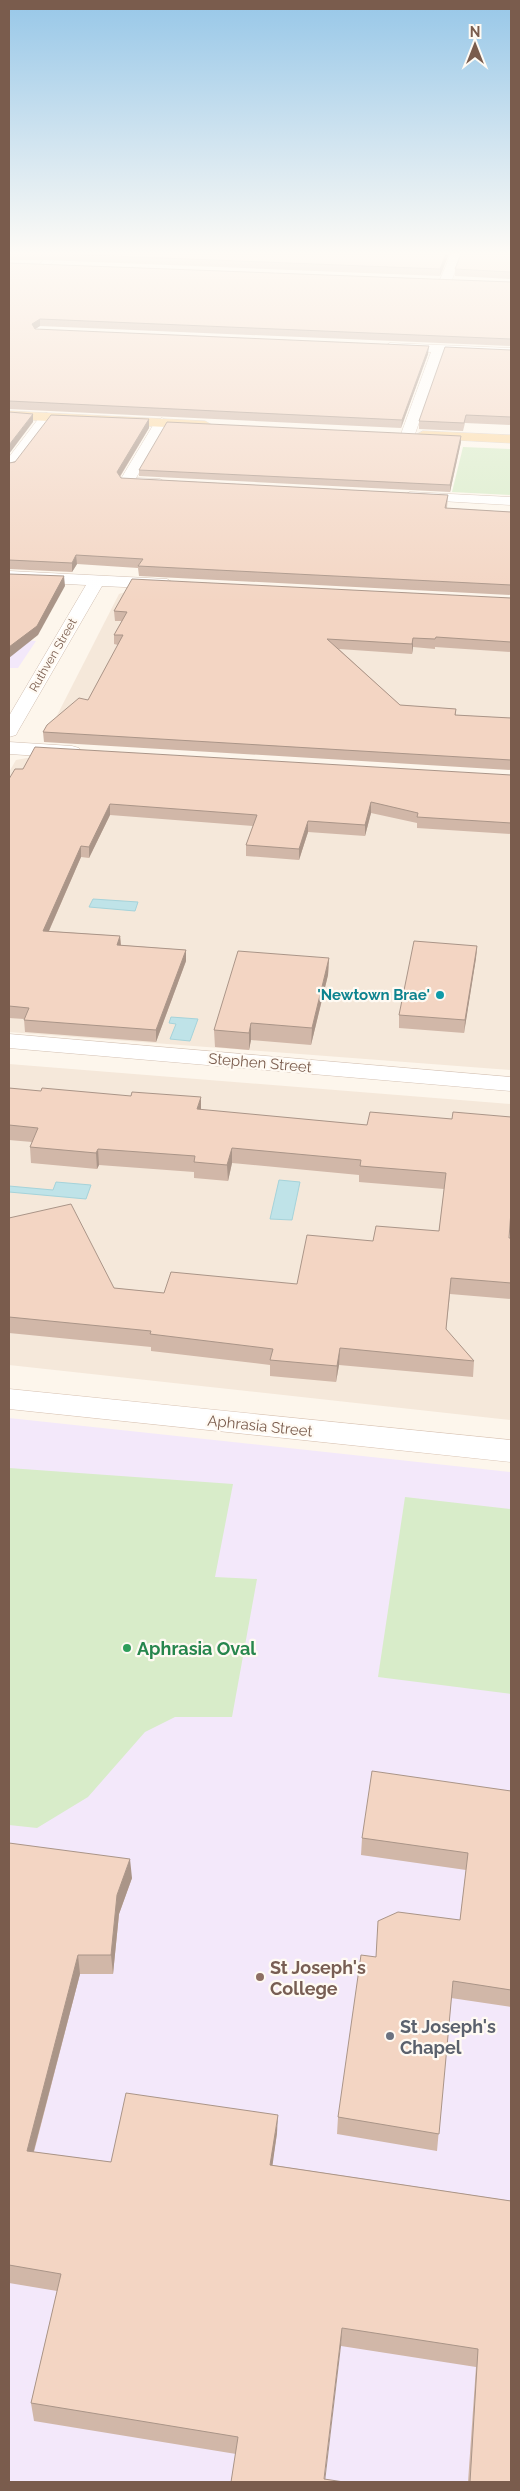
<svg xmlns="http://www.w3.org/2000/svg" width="520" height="2491" viewBox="0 0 520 2491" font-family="Raleway,sans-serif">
<rect width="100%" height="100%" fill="#fdf6ec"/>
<g fill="#f5e8da">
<polygon points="125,592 511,612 511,767 45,739 119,594"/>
<polygon points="27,758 511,788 511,1070 9,1032 9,772 16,760"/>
<polygon points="9,1064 511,1104 511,1420 9,1365"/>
</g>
<g fill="#f3e8fa">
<polygon points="9,640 36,641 18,668 9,668"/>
<polygon points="9,1418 511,1472 511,2482 9,2482"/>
</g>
<g fill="#d8ecc9">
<polygon points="463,447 511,449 511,495 452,492"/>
<polygon points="9,1468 233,1484 215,1577 257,1579 232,1717 175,1717 145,1732 88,1797 37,1828 9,1825"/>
<polygon points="405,1497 511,1509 511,1694 378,1677"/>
</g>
<g fill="#bfe3e8" stroke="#a5d3da">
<polygon points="93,899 138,902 135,911 89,907"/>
<polygon points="171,1017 198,1019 190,1041 170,1039 176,1024 169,1023"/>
<polygon points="279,1180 300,1182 292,1220 270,1219"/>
<polygon points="56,1182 91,1185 86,1199 9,1192 9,1186 53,1190"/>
</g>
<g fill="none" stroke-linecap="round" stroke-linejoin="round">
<defs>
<g id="street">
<polygon points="49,254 60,254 48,267 40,267 39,265"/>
<polygon points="451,254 461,254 452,280 446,283 440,280"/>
<polygon points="390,343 511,348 511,356 443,353 415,434 408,438 401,434 431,352 386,350 384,347"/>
<polygon points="47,413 54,417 14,469 9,470 9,457 42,414"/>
<polygon points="162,418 169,422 136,478 160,479 167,483 160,487 121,485 119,482 155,422"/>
<polygon points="410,492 511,497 511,505 405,499 403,496"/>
<polygon points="9,571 167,579 175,584 167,589 102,586 18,731 16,735 9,737 9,716 86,585 9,581"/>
<polygon points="9,742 72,746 79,748 82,752 79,756 72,758 9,754"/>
<polygon points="9,1034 511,1077 511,1091 9,1048"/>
</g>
<polygon id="secondary" points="9,1389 511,1440 511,1462 9,1409"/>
<g id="primary">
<polygon points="9,411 205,421 212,425 205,429 9,419"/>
<polygon points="423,431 511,435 511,443 418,438 416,435"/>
</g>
</defs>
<use href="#street" stroke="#d1beb0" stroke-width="1"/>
<use href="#secondary" stroke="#d6c0b0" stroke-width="1"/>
<use href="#primary" stroke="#dad1cd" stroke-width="1"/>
<use href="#street" fill="#fff" fill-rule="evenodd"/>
<use href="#secondary" fill="#fff" fill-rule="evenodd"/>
<use href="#primary" fill="#fbd9a5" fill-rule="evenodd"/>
</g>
<g fill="#d1b7a8">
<polygon points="9,254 449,254 440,276 44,260 9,260 9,262"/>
<polygon points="511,254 511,280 511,279 455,276 455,269"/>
<polygon points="9,263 511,282 511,347 511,346 40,326 35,329 428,354 401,428 9,409 9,412"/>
<polygon points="511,350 511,425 465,423 463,431 419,429 419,421"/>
<polygon points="149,419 149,428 120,477 121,478 448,495 447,508 511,512 511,595 139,576 138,568 77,564 72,572 9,569 9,463"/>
<polygon points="461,442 450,492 139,476 139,470"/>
<polygon points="511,598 511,652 435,647 435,649 413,647 412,654 339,649 400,705 456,709 456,715 511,718 511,770 44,742 43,732 88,700 118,645 114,644 114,635 122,621 115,621 114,611"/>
<polygon points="23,769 511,775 511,834 417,828 417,823 371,813 365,836 308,832 299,860 246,856 246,845 253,826 110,815 89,858 81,857 49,931 120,936 121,945 186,950 186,961 156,1042 25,1032 24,1019 9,1018 9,779"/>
<polygon points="477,946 476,958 464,1033 399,1028 399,1015"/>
<polygon points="329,958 328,975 311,1045 251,1040 249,1050 215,1047 214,1030"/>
<polygon points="9,1088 201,1110 367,1125 452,1119 509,1238 511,1238 511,1299 450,1294 446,1330 474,1361 473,1377 339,1365 336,1382 270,1376 270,1365 151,1351 151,1347 9,1333 9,1218 114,1288 164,1293 297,1284 373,1241 439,1231 444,1189 359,1182 359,1175 232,1163 228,1181 194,1178 194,1172 99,1165 97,1169 31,1163 30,1147 32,1142 9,1140"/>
<polygon points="511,1791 511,2007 451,1998 437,2151 337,2134 338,2117 376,1957 460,1920 466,1870 361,1855 362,1838"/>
<polygon points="9,1843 132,1878 119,1914 113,1974 80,1974 34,2152 111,2162 277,2133 272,2165 511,2201 511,2482 468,2482 476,2367 341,2346 231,2482 236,2454 34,2421 31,2403 57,2291 9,2283"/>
</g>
<g fill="#aa9588">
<polygon points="446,254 449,254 440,276 440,269"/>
<polygon points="40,319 40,326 32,331 32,324"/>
<polygon points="429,346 428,354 401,428 402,420"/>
<polygon points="33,414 33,422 9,454 9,445"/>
<polygon points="149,419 149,428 117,481 117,472"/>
<polygon points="461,436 461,442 450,492 450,485"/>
<polygon points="76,555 77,564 72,572 72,563"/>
<polygon points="64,576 65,586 38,635 9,658 9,647"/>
<polygon points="413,638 413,647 412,654 412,644"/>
<polygon points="371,802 371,813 365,836 365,825"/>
<polygon points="110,804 110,815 89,858 89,847"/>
<polygon points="308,821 308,832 299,860 299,849"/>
<polygon points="81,846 81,857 44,942 43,931"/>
<polygon points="120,936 121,948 117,945"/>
<polygon points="477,946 476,958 464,1033 465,1020"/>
<polygon points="186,950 186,961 156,1042 156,1030"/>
<polygon points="329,958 328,975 311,1045 312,1028"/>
<polygon points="251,1023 251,1040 249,1050 249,1033"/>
<polygon points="201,1097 201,1112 197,1109"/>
<polygon points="232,1148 232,1163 228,1181 227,1165"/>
<polygon points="98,1149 99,1165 97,1169 96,1153"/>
<polygon points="340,1348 339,1365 336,1382 337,1366"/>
<polygon points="130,1859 132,1878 119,1914 113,1974 111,1955 117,1895"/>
<polygon points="78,1955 80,1974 29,2169 27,2151"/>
<polygon points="278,2115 277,2133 270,2183 270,2165"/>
<polygon points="342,2328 341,2346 325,2482 324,2482"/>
</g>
<g fill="#f3d5c3" stroke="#aa9588">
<polygon points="62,254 446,254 440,269"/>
<polygon points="461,254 511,254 511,272 455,269"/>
<polygon points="9,263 511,282 511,339 40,319 32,324 35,329 429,346 402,420 9,401"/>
<polygon points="445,347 511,350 511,417 466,415 464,423 419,421"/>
<polygon points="9,412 33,414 9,445"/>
<polygon points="51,415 149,419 117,472 121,478 448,495 445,508 511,512 511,585 138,566 143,559 76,555 72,563 9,560 9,463 15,462"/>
<polygon points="167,422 461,436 450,485 139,470"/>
<polygon points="9,574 64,576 37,626 9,647"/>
<polygon points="132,579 511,598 511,642 436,637 435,639 413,638 412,644 327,639 400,705 456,709 455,715 511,718 511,760 43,732 47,725 79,698 88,700 123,635 114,635 127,612 114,611"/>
<polygon points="35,747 511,775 511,823 417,817 418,813 371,802 365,825 308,821 299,849 246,845 257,815 110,804 89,847 81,846 43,931 120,936 117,945 186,950 156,1030 24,1020 29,1008 9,1006 9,779 15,769 23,769"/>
<polygon points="414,941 477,946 465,1020 399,1015"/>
<polygon points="238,951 329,958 312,1028 251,1023 249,1033 214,1030"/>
<polygon points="9,1088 41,1091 42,1088 131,1096 132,1092 201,1097 197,1109 367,1125 370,1112 452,1119 453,1112 511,1117 511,1211 509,1238 511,1238 511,1283 451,1278 446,1329 474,1361 340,1348 337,1366 270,1360 273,1349 150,1334 151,1331 9,1317 9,1218 71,1204 114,1288 164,1293 171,1272 297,1284 307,1235 373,1241 376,1226 439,1231 446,1173 360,1166 361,1160 232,1148 227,1165 194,1162 195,1156 98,1149 96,1153 30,1147 38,1128 9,1125"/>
<polygon points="372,1771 511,1791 511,1990 453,1981 439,2134 338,2117 361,1955 376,1957 378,1921 398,1912 460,1920 468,1853 362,1838"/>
<polygon points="9,1843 130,1859 117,1895 111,1955 78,1955 27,2151 111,2162 126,2093 278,2115 270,2165 511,2201 511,2482 470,2482 478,2349 342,2328 324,2479 344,2482 231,2482 238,2437 31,2403 61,2274 9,2265"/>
</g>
<linearGradient id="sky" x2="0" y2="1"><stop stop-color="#97c7e8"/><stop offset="0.42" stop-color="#fefbf6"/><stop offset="1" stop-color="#fefbf6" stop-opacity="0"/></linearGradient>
<rect width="520" height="603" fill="url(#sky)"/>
<circle fill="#0f9aa8" stroke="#fffaf3" stroke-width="2" cx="440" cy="995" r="5"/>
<circle fill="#2e9e5b" stroke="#fffaf3" stroke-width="2" cx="127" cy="1648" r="5"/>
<circle fill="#8d6e63" stroke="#fffaf3" stroke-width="2" cx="260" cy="1977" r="5"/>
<circle fill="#6b7280" stroke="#fffaf3" stroke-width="2" cx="390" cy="2036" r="5"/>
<g text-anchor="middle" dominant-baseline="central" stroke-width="4.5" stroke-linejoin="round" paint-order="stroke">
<g font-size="12" fill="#7a5c4d" stroke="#fffaf3">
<text transform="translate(53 655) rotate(-60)">Ruthven Street</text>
</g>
<g font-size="15" font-weight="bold" fill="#0d838f" stroke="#fffaf3" text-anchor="end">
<text x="430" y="995">'Newtown Brae'</text>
</g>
<g font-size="15" fill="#7a5c4d" stroke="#fffaf3">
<text transform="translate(260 1063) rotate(5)">Stephen Street</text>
<text transform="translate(260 1426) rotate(6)">Aphrasia Street</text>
</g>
<g font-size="18" font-weight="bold" fill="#27864d" stroke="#fffaf3" text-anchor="start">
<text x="137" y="1648">Aphrasia Oval</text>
</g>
<g font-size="18" font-weight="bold" fill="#785e54" stroke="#fffaf3" text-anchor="start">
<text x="270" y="1967">St Joseph's<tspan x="270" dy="21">College</tspan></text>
</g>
<g font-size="18" font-weight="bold" fill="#5b616d" stroke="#fffaf3" text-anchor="start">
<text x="400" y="2026">St Joseph's<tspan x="400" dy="21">Chapel</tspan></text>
</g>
</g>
<rect width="520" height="2491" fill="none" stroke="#7a5c4d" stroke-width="20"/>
<g transform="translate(475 45)" stroke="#fffaf3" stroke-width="4" paint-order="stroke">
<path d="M0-4L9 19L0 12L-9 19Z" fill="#7a5c4d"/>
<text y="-8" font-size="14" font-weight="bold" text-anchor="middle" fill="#7a5c4d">N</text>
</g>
</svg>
